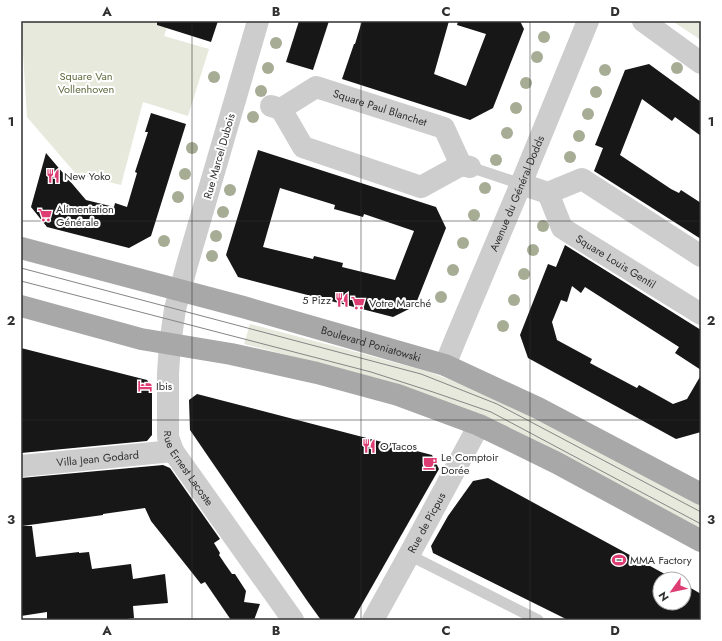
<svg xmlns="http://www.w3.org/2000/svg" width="722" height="641" viewBox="0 0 722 641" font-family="Jost,sans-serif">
<rect width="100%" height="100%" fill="#fff"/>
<g fill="#e7e9dc">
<polygon points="21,21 169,21 164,36 209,49 188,116 143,102 121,185 76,174 27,117"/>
<polygon points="672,21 701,21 701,40"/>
<polygon points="250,324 345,349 426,371 462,384 526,411 701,506 701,530 349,371 244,344"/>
</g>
<g fill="#171717" fill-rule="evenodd">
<polygon points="157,21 218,21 211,42 157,25"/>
<polygon points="299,21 329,21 313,70 286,62"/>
<polygon points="362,21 449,21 434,74 466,86 486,34 457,25 458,21 520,21 524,29 493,108 470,120 342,79 354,44 355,44"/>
<polygon points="649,64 701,102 701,136 675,117 672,121 642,99 620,155 671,189 679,193 681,190 701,203 701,239 594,171 603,148 595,145 625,70"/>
<polygon points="151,113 186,124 151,236 129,248 47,227 31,207 46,153 86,200 114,207 115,203 127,207 137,173 135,172 148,132 145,132"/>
<path d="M258,150l178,57 10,21 -31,78 -22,11 -155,-40 -12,-22zM280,188l55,17 -1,4 29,8 1,-3 50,17 -19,49 -53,-13 1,-4 -29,-7 -1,3 -50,-12z"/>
<polygon points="565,245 701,330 701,370 675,353 679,347 585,287 581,293 572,286 567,302 561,300 552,322 557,340 592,359 590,363 637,388 639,385 673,404 687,399 701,375 701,432 676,439 528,358 520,335 548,264 556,267"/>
<polygon points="21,348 147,380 152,388 152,435 147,441 21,453"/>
<polygon points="197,394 432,455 439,469 353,620 321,620 308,602 190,430 189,400"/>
<polygon points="163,465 170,468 220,539 214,543 220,553 219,555 225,564 232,574 235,574 246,591 244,602 260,604 254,620 231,620 205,582 201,584 151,521 145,508 103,514 103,515 22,526 32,526 36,557 79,552 79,553 89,552 92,569 131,564 133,579 165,574 168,603 133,606 134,618 127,619 127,620 47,620 47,612 21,616 21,478"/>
<polygon points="488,478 674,579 660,579 660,603 684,603 684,584 701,594 701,620 568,620 433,553 431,546 448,516 473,481"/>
</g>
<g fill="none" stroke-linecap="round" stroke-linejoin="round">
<g stroke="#cdcdcd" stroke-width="11">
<polyline points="470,167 521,184"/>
<polyline points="409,555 538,620"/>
</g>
<g stroke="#cdcdcd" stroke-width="22">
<path id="s1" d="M258,21l-71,244 -12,44 -5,35 -2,29v64l5,14 120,169"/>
<polyline points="643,21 701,63"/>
<path id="s2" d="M271,106l10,3 35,-22 128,41 17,37 9,2"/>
<polyline points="281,109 303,147 421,187 461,165"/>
<polyline points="521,184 548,193 582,179 701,256"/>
<path id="s3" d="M548,193l14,35 139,86"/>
<path id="s4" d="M445,365l11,-27 65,-154 67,-163"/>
<path id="s5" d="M21,466l152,-15"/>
<path id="s6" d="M373,620l36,-65 70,-130"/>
</g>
<g stroke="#a8a8a8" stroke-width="22">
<path id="s7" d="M21,248l222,59 202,58 93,43 163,86"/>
<polyline points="21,306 141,339 231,354 317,373 398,395 479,425 557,463 701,541"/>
</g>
<g stroke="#858585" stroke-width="1">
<polyline points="21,268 421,374 497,404 701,512"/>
<polyline points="21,281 371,372 433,392 491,412 701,524"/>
</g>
</g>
<g fill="#a7ad95">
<circle cx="544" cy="37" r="6"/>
<circle cx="276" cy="43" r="6"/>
<circle cx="537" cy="57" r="6"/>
<circle cx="268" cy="68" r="6"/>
<circle cx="677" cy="68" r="6"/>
<circle cx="605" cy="70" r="6"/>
<circle cx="214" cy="77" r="6"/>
<circle cx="526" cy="83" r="6"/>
<circle cx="261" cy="91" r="6"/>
<circle cx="596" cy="92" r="6"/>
<circle cx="516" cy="108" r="6"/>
<circle cx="588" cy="114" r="6"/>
<circle cx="253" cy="117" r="6"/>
<circle cx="507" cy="133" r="6"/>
<circle cx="579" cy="136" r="6"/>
<circle cx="192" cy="148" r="6"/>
<circle cx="570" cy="157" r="6"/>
<circle cx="496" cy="160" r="6"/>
<circle cx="185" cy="174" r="6"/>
<circle cx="485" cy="188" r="6"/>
<circle cx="230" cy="190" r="6"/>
<circle cx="178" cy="197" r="6"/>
<circle cx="223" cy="212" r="6"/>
<circle cx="474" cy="215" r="6"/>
<circle cx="543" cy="226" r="6"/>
<circle cx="216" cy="236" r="6"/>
<circle cx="164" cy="241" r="6"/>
<circle cx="463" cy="243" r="6"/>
<circle cx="533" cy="250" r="6"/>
<circle cx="212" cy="256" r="6"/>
<circle cx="453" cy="270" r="6"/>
<circle cx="524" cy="274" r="6"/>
<circle cx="441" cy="297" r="6"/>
<circle cx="514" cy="300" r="6"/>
<circle cx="503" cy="326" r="6"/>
</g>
<path fill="none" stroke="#303030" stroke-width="1" stroke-opacity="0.55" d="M192,21v599M361,21v599M530,21v599M21,221h680M21,420h680"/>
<defs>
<symbol id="restaurant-bare" viewBox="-9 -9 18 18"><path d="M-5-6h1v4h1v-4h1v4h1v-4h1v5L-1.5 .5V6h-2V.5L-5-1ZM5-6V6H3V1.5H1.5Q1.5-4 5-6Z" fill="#dd3d72" stroke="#fff" stroke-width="2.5" paint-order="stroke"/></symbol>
<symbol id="supermarket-bare" viewBox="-9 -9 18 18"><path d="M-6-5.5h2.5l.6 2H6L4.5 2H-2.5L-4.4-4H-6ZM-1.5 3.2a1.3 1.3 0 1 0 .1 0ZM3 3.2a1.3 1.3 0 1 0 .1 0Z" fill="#dd3d72" stroke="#fff" stroke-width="2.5" paint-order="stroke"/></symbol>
<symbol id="hotel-bare" viewBox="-9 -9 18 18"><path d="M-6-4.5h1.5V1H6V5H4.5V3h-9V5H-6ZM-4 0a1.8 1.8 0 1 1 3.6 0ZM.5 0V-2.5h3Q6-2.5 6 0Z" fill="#dd3d72" stroke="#fff" stroke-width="2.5" paint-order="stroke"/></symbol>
<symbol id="cafe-bare" viewBox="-9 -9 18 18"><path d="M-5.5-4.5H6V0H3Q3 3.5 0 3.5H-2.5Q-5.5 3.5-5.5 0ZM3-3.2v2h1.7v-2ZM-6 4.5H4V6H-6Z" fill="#dd3d72" stroke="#fff" stroke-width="2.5" paint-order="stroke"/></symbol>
<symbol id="stadium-bare" viewBox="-9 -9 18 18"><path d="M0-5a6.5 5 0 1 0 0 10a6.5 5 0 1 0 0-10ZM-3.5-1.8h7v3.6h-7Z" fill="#dd3d72" stroke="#fff" stroke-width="2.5" paint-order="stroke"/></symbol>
</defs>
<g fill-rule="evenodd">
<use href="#restaurant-bare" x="43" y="166" width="20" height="20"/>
<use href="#supermarket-bare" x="35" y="205" width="20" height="20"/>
<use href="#restaurant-bare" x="332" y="290" width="20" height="20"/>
<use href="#supermarket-bare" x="348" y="293" width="20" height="20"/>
<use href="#hotel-bare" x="135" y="376" width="20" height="20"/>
<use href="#restaurant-bare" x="359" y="436" width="20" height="20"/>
<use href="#cafe-bare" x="420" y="453" width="20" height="20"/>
<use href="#stadium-bare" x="609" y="550" width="20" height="20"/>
</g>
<g text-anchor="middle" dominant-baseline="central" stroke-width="4" stroke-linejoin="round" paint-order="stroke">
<g font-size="11" fill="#5f6a3f" stroke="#fff">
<text x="86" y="76">Square Van<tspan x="86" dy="13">Vollenhoven</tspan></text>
</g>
<g font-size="11" fill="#303030" stroke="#fff">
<text stroke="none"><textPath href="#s2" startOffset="119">Square Paul Blanchet</textPath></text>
<text transform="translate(219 156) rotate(-74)">Rue Marcel Dubois</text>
<text stroke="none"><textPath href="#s4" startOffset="186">Avenue du Général Dodds</textPath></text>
<text stroke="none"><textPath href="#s3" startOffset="101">Square Louis Gentil</textPath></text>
<text stroke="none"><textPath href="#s7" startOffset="363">Boulevard Poniatowski</textPath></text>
<text stroke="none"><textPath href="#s5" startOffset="77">Villa Jean Godard</textPath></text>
<text stroke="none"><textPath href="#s1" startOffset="465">Rue Ernest Lacoste</textPath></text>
<text stroke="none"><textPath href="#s6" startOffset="111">Rue de Picpus</textPath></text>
</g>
<g font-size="11" fill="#303030" stroke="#fff" text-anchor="start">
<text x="64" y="176">New Yoko</text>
<text x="56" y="209">Alimentation<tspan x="56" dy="13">Générale</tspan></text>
<text x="331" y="300" text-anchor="end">5 Pizz</text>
<text x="369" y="303">Votre Marché</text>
<text x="156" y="386">Ibis</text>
<text x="380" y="446">O'Tacos</text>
<text x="441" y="457">Le Comptoir<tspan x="441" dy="13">Dorée</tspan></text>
<text x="630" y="560">MMA Factory</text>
</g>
</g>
<rect width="722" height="641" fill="none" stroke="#ffffff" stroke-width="44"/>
<g transform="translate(672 591) rotate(237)"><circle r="19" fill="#ffffff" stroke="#acacac"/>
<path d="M0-3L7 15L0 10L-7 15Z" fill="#dd3d72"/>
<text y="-6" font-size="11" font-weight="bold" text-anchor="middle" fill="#303030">N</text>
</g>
<rect x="22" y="22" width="678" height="597" fill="none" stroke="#303030" stroke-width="1.5"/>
<g font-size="13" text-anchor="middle" font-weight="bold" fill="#303030">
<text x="107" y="16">A</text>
<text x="276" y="16">B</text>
<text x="446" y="16">C</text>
<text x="615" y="16">D</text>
<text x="11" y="126">1</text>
<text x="711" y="126">1</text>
<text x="11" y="325">2</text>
<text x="711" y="325">2</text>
<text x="11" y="524">3</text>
<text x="711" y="524">3</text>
<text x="107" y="635">A</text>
<text x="276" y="635">B</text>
<text x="446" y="635">C</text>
<text x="615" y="635">D</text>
</g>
</svg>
